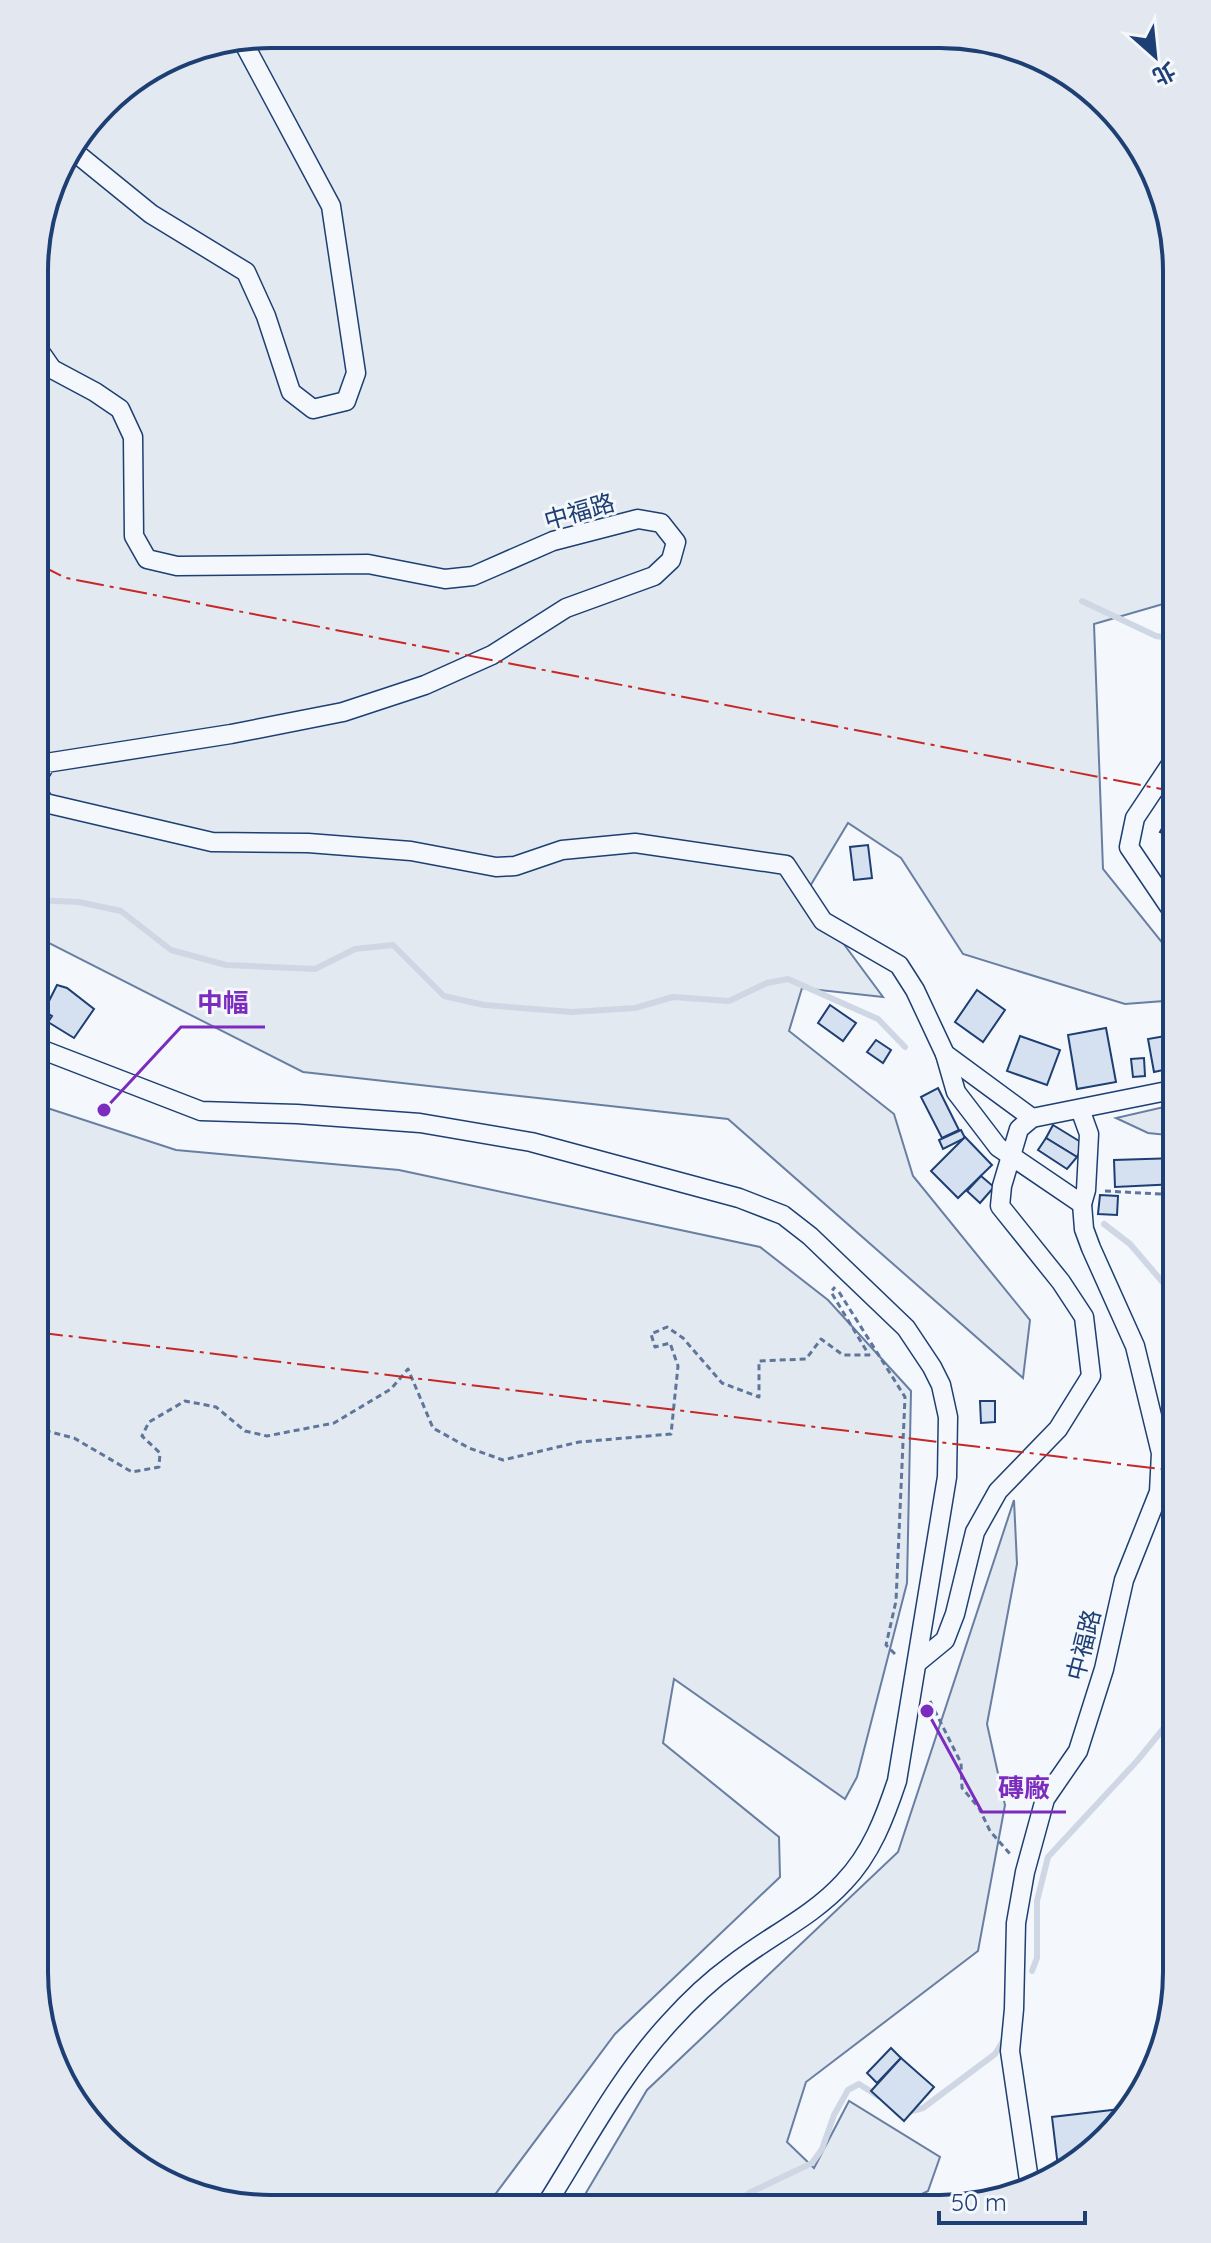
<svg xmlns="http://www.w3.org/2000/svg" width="1211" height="2243" viewBox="0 0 1211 2243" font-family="Quicksand,'Noto Sans TC',sans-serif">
<rect width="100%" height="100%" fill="#f4f7fb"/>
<g fill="#e3e9f0" stroke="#687fa3" stroke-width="2">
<polygon points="271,34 986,38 1096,93 1164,194 1177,271 1177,600 1094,624 1103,869 1177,961 1177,1000 1125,1004 963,954 901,858 848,823 806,893 883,997 802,988 789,1031 894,1114 913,1176 1030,1320 1023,1378 728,1119 303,1072 35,936 36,241 59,166 114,93 181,52"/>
<polygon points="35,1104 176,1150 399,1170 760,1247 828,1300 911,1391 907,1583 857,1777 845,1799 674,1679 663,1743 779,1837 780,1877 615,2034 485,2208 240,2207 126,2160 47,2049 34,1972"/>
<polygon points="1177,1104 1177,1136 1148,1133 1116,1118"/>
<polygon points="1014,1500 1017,1564 987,1724 1005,1805 978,1951 806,2082 787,2142 814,2168 849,2101 940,2157 928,2191 908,2201 877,2209 577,2208 647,2090 898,1852"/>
</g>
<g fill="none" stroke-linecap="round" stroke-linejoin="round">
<g stroke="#cfd7e4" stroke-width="6">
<polyline points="1082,601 1156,636 1177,639"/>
<polyline points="35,900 79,902 121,911 171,950 226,965 315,969 355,949 393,945 444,996 484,1005 572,1012 635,1008 673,997 729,1001 767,983 788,979 878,1019 905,1047"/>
<polyline points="1104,1224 1130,1244 1177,1299"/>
<polyline points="1032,1971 1037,1958 1037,1901 1048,1857 1137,1761 1177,1712"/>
<polyline points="908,2112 923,2108 995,2054 1005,2038"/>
<polyline points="730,2208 749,2193 812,2163 822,2149 834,2115 848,2090 859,2084 878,2096"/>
</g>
</g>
<g fill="#d5e0f0" stroke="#1d3f73" stroke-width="2">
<polygon points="1177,801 1177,840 1160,832"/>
<polygon points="868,845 872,878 854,880 850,847"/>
<polygon points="57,985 67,988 94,1009 74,1038 48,1022 52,1016 44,1011"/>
<polygon points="977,990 1005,1010 983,1042 955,1022"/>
<polygon points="830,1005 856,1023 843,1041 818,1023"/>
<polygon points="1106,1028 1116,1082 1077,1089 1068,1035"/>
<polygon points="1177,1034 1177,1067 1154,1072 1148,1039"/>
<polygon points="1020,1036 1060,1050 1047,1085 1007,1071"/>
<polygon points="876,1040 891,1050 883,1063 867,1052"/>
<polygon points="1144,1058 1145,1076 1133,1077 1131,1059"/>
<polygon points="938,1088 959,1130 942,1138 921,1097"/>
<polygon points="1053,1125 1084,1144 1077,1157 1046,1138"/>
<polygon points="961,1130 965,1138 943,1149 939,1140"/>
<polygon points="965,1137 992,1165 958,1198 931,1171"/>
<polygon points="1046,1138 1077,1157 1067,1169 1038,1150"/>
<polygon points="1177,1158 1177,1184 1115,1187 1114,1160"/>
<polygon points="981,1176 994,1187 980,1203 967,1191"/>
<polygon points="1100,1195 1118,1196 1117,1215 1098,1214"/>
<polygon points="980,1401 995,1401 995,1422 981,1423"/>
<polygon points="891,2048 901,2058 877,2083 867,2073"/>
<polygon points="901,2058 934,2087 904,2121 871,2091"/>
<polygon points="1129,2108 1133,2108 1128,2117 1058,2167 1052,2117"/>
</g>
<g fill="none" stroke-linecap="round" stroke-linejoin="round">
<defs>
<g id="minor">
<polyline points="71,149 151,214 246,272 266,316 291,392 313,409 346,401 356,373 331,206 242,40"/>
<polyline points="35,782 46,763 231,734 343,712 425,685 492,655 566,608 654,576 671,560 676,542 661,523 638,519 553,541 473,576 445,579 368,564 177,566 147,559 134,536 133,437 120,409 95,392 52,369 36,346"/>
<polyline points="35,788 45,803 212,842 308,843 411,851 496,867 515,866 562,850 635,843 786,865 823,921 899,965 915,990 945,1054 1032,1118"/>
<polyline points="1177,918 1129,847 1135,818 1177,755"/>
<path d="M35,1047l166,64 96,3 123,9 111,19 208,56 44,17 27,21 96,92 26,39 9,18 7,32 -1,60 -50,304c-12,36 -26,73 -53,101 -32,35 -75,54 -112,83 -22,16 -44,37 -62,57 -51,55 -86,123 -126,186"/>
<polyline points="945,1054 956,1092 998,1147 1082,1204 1084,1229 1091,1248 1135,1346 1161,1453 1159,1492 1124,1580 1104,1669 1078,1751 1045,1799 1025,1872 1016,1923 1014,2009 1010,2051 1030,2187"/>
<polyline points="1080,1109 1089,1134 1086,1190 1082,1204"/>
<polyline points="917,1663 945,1640 955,1614 975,1532 998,1491 1058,1429 1091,1376 1084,1317 1061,1282 1000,1206 1002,1186 1019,1129 1032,1118 1177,1089"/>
</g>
</defs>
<use href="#minor" stroke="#1d3f73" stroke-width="21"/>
<g stroke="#5e769c" stroke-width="3" stroke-dasharray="6 4" stroke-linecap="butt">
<polyline points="1105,1191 1177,1195"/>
<polyline points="839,1292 905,1397 896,1601 886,1645 897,1656"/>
<polyline points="35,1428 74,1438 132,1472 159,1467 160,1453 142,1436 149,1422 185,1401 216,1407 245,1431 267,1436 334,1423 391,1389 408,1369 433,1428 469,1448 503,1460 579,1442 671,1434 678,1366 670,1343 655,1347 651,1334 667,1327 683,1338 722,1383 759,1397 759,1361 806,1359 821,1339 843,1355 869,1355 831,1292 835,1287"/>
<polyline points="930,1701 961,1763 962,1788 979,1808 990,1831 1010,1854"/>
</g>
<use href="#minor" stroke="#f4f7fb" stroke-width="18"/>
<g stroke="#c62828" stroke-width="2" stroke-dasharray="28 6 4 6" stroke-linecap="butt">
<polyline points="36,563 66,578 1177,792"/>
<polyline points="35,1332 1177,1471"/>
</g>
</g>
<g text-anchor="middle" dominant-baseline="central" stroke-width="6" stroke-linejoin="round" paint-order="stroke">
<g font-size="24" fill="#1d3f73" stroke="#f4f7fb">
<text transform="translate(579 511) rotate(-16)">中福路</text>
<text transform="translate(1083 1645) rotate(-76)">中福路</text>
</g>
</g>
<path d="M0 0H1211V2243H0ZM271 48H940A223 223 0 0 1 1163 271V1972A223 223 0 0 1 940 2195H271A223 223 0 0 1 48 1972V271A223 223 0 0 1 271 48Z" fill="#e3e8f0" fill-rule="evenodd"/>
<path fill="none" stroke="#1d3f73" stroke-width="4" d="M271 48H940A223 223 0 0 1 1163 271V1972A223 223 0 0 1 940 2195H271A223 223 0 0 1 48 1972V271A223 223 0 0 1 271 48Z"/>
<path fill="none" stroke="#7b2cbf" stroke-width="3" d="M104 1110L181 1027H265M927 1711L982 1812H1066"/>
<g fill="#7b2cbf" stroke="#f4f7fb" stroke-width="3">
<circle cx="104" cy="1110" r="8"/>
<circle cx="927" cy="1711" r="8"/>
</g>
<g font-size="26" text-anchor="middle" font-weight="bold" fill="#7b2cbf" stroke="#f4f7fb" stroke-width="6" stroke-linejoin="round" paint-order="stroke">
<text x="223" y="1012">中幅</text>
<text x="1024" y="1797">磚廠</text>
</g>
<g transform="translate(1155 56) rotate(153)" stroke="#f4f7fb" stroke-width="6" paint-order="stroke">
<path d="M0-6L14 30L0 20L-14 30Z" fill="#1d3f73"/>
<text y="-12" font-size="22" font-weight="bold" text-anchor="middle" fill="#1d3f73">北</text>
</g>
<path d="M939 2211v12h146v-12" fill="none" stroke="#1d3f73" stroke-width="4"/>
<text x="951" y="2211" font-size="24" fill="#1d3f73" stroke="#f4f7fb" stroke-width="6" paint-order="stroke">50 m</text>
</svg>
